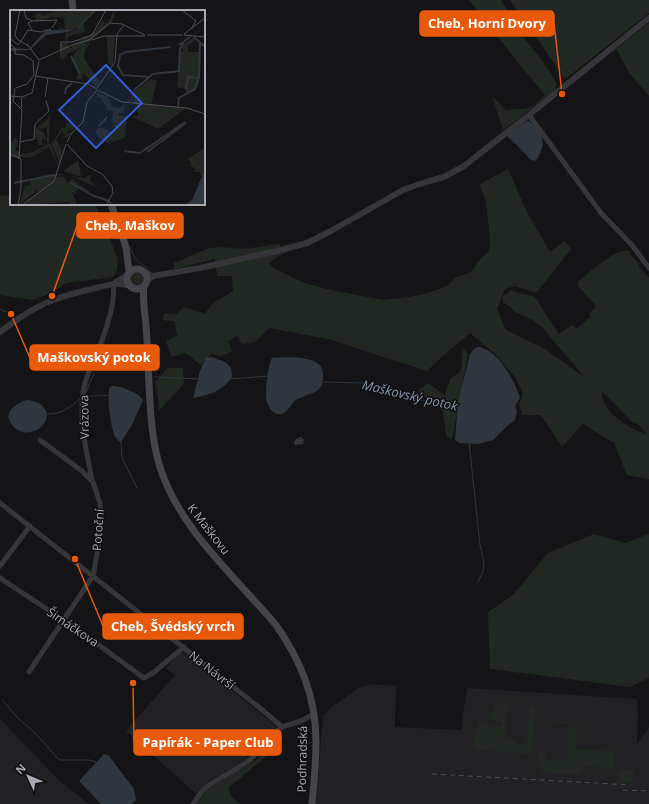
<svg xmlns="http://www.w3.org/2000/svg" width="649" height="804" viewBox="0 0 649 804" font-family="'Open Sans',sans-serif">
<rect width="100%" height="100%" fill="#141416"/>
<g fill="#212023">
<polygon points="182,651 265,717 278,729 247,758 236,767 209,781 200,789 196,794 126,731 175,675 166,668"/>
<polygon points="372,684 396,686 395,727 461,730 467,688 637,699 638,714 637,745 649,727 649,804 316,804 323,716 334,705 360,687"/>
<polygon points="0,719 59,780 88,804 0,804"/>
</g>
<g fill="#212822" fill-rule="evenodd">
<path d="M469,0h32l24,39 24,31 8,15 -2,2 2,2 -54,41 -11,-34 14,14c23,-2 22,2 39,-15l-29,-35z"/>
<polygon points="510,0 649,0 649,13 565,79"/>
<polygon points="649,23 649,96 630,74 616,49"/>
<path d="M508,169l19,43 23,40 15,-11 6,8 -35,44 -21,-7 -10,3 -8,20 9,21 39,19 39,28 -42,-50 -9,-7 -20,-9 -1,-3 -9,-6v-6l9,-6c7,4 15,4 23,7l24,37 13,-9 4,4 15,-13 -2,-2 7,-8 -18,-20 1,-5c10,-8 37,-34 50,-30l4,7 4,3 3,7 9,10v201l-22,-4 -13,-32 -31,-19 -21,23 -21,-32h-18l-4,-11 4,-11 -8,-16 -18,-21 -27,-23 -25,21 -18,17 -99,-32 -59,-11 -14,14 -13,2 -5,-8 -9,5 4,11 -10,4 -10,-2 -5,3 -6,8 -16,-12 -14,4 -5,-16 11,-5 -2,-14 -12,-2 1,-7 12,1 8,-7 21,7 6,-9 22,-14 -1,-15h-15l-2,-17 -41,10v-6l35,-15 13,-1 21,2 36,-5 6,9 -6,3 -10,7 6,6 27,13 24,7 57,11 26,-3 19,-4 19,-7 8,-8 16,-6 10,-14 8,-6 1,-10 -4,-41 -4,-9 -2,-8zM602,391l30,31c8,1 10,8 15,13 -17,-7 -47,-22 -45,-44z"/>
<polygon points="11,195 11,204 95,204 118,259 117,270 113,277 66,283 51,293 33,300 0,295 0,196"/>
<circle cx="136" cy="279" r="7"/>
<polygon points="463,349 468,354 452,440 446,435 443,411 417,391 428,383 445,395 450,379 461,371"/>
<polygon points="168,368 183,368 184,384 158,411 159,403 155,382"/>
<polygon points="594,534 625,543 649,534 649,678 630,687 490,669 488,612 513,595 548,553"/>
<path d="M507,700l11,2h-10l-2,37h10v6l9,-1 2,-3 3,-34 2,-3 3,6 -3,42 -3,2 -53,-4c-4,-8 1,-20 2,-30l4,1 -1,4h8v2l13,-1v-5l-13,-1 1,-6h3l1,-11 11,1z"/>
<polygon points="551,720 577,721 576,749 614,751 615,753 614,767 605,769 586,765 582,768 580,774 568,775 543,772 539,766 539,752 545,752 545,760 567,760 569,724 550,723"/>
<path d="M277,736h6l-4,10 -51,42c2,8 6,12 13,16h-45l11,-14 49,-30z"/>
<polygon points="634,768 632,783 618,782 619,773 620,771"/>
</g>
<g fill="#2f363d">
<path d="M527,121h2c10,9 18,19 11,32 -2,4 -2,6 -6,8l-4,-2 -13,-14 -9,-8v-2z"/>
<path d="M478,347c20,2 37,34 42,51l-5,8 2,5 -2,9 -9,7 -13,13 -15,4 -19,-1 -4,-3 3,-38 12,-48 4,-5z"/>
<path d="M206,357c7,0 20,3 24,10 2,2 2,7 2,10 -9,14 -23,18 -39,21l7,-27z"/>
<path d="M272,358c12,-1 42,-3 49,9 2,3 2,6 2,9 0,5 0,10 -5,14 -5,4 -15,6 -22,10 -5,3 -9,14 -15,14 -10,1 -16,-12 -15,-20 0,-8 2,-29 6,-36z"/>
<path d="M112,386c9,0 26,6 31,14l-12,27 -10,15c-2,-1 -4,-2 -5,-4 -5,-6 -10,-44 -6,-51z"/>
<path d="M27,400c5,0 10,2 14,5 21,16 -21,46 -33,12 2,-10 10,-14 19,-17z"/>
<polygon points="301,437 304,440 303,444 295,445 294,443 296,439"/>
<polygon points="104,754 109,756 134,789 136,800 132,804 101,804 80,782 80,780"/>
</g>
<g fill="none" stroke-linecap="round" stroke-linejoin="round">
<g stroke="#2f363d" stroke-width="1">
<path d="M130,247c2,6 6,14 11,17 4,3 6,2 8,7"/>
<polyline points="0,309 11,314"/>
<polyline points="155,377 199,379"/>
<polyline points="230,379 269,376"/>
<polyline points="324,382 361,383 379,386 418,400 457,406"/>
<polyline points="86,392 94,373"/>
<polyline points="85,397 101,395 108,396"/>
<path d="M47,414c13,1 24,-7 33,-15"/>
<polyline points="121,442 122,458 137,488"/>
<polyline points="469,442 480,545 484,563 483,571 478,582"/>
<polyline points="3,701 17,717 39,737 59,760 89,760 96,762"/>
</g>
<g stroke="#36363a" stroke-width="5">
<polyline points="529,115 601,213 632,245 649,268"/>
<path d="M92,481c-5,-29 -13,-58 -9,-88 2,-18 12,-33 18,-50 4,-10 7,-21 10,-32 2,-9 4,-18 2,-27"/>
<polyline points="0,503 260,708 282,727"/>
<polyline points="0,566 30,526"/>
<polyline points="0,578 74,627 144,678 153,673 184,647"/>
<polyline points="29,672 93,576 98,548 101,514 100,503 93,482 82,471 40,440"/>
<polyline points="193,804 202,791 209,785 238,768 251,759 282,727 301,721 314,714"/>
</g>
<g stroke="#36363a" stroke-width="6">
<polyline points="145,273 153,276"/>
<polyline points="147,281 153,276 200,268 277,251 307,243 331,231 403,190 426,182 444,177 464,166 529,115 649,18"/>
<polyline points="115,283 127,275"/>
<path d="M0,332c16,-12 34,-25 53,-32 13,-5 26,-8 39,-11 12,-3 23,-7 36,-4"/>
</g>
<g stroke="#44454a" stroke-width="7">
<polyline points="72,0 73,11"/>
<polyline points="111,204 126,247 129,271"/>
<circle cx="137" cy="279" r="10"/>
<path d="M144,286c-2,13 1,26 2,39 1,13 2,26 2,40 2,33 2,67 11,99 19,64 75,111 117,161 25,36 40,72 40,117 0,21 -2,42 -4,62"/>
</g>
<g stroke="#4f5055" stroke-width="1" stroke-dasharray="5 4" stroke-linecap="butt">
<polyline points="432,774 631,785"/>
<polyline points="623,790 649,791"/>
</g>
</g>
<g text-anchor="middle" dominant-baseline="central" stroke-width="3" stroke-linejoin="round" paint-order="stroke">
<g font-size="12" fill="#a8abb4" stroke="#0f0f11">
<text transform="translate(84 417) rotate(-91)">Vrázova</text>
<text transform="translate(209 529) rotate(52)">K Maškovu</text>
<text transform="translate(98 530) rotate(-86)">Potoční</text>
<text transform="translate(73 627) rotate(34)">Šimáčkova</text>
<text transform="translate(212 670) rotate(38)">Na Návrší</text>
<text transform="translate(302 759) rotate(-89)">Podhradská</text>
</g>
<g font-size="13" font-style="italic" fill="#8397ab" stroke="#0f0f11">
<text transform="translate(410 395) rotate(13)">Maškovský potok</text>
</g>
</g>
<g transform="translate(10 10)">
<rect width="195" height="195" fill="#141416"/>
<path d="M50,0h36l-16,16 -10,5h-13l2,-3 6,1 -1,-11 -12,-1 -16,5v-5h-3l3,-3 5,-1 1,2zM105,0l-1,8 -5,7 -25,21 -15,7 -7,8v-3l-2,1v-15l7,-1 4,6 1,-4 23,-13 8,-13 1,4 4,-1zM74,14l1,8 -16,4 -4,6 1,-10 4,1zM97,26h8l-2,29 -5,-1zM184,27l2,3 -8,5v7h12l-2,26 -4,11 -9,4 1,-4 -9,-2 4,-35 3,-1 -3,-4zM82,31l-7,9 -1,8 16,24 -4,5 -13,-14 -1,6 -11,1 5,-1 2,-5 -6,-14 4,-9zM141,69l6,2 -6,23 35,4 -28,21 -25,-12 5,-1v-12l-5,-1 2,-9 -3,8h-5l1,-3 3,3 2,-12 2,1zM87,83l10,3 6,11 6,1 6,-4 -1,8 -5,1 -1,3h9l-2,22 -17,5 -7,-3 -6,-9 3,-3h7l7,5 3,-3 -1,-7h-2l1,-12h-5l-6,-12 -6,-2zM40,102l-1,30 -2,3 -4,4 -9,5 9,-4 6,-7 2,1 8,24 -10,-21 -16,10h-13v-3l14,-2 13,-8v-4l-5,-1v6h-3l-1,-5 -3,-1 1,-12 8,6 3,7v-13l-6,2 -3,-2 10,-8zM62,112l7,1h-6v7h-5l-1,3 4,-1 -4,6h-6l5,-2 -4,-5 -6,9 6,10 -2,15 -8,-21 9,-16h4l1,-5zM4,128h2l2,5 -3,8h5l-1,7 -9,-4v-14l3,2zM195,138v21l-3,8 -3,-5h-5l2,-3 -5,-3v-4l-4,-3zM68,150l3,15 10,-3 -13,4 -14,-5zM40,164h12l8,11 1,-7 20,15 -12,-4 -3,1v4l-4,-2 5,13h-9l2,-3 -47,3 34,-28h6l5,7 -6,-9 -7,1 -2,4 -15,12 -3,-4v4l-16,13 6,-19 6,-1 -1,-6zM79,165h2l-1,6 6,6 -25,-11 14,2z" fill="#212822"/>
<path d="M87,0l-3,3 3,3 -3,-3 -8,7 -5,6 -6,4 -8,2 -21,3 -16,15 -20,1v-3l19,1 14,-16 6,-3h26l19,-19zM195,159v36h-20l7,-5z" fill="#2f363d"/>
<path fill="none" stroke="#2f363d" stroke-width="2" d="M184,27l11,10M169,35l11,-8M61,46l9,18M141,67l-28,-2 -5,-9 2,-11 6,-3 45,-5M176,79l2,-12 10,1M124,80l19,-16 26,-3 1,-23 4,-5M55,84l1,-6 6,-5M168,97l1,-9 16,-9 4,-12 1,-34M89,116l8,-9M114,141l16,2 45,-31M137,142l39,-29M59,172l25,14 15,5 2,4M4,173l40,-8"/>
<path fill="none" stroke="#4f5055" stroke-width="1" d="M10,0l-5,25 3,5 11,6M14,0l2,8 7,3 24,-1 -5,8M172,0l14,11 -5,8M22,11l-4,2 4,7M174,24l21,-16M137,25h36M174,25l21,2M1,29l7,6 3,-4M82,30l12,-4h41M11,31l7,-11 13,2 10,-3M0,34l5,4v6l9,1 9,6 1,14 -7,9 -11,4M17,34l12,16M51,40v-8h11l20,-7 14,-25M29,50l33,-15 17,-5 21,-17 12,1 23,11M25,66l53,8 9,5M5,78l-2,13 9,9 -3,49M87,78l18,-26 2,-28 7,-9M88,80l24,12 65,6 18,6M0,86l12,1 10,-4 7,-32M35,87l3,-19M11,99l1,-12M10,132l14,-3 1,-15 14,-13 -3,-11M57,132l4,-8 12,-12 4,-20 10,-12M57,134l20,22 15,8 10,12 1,7 -7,12M0,144l11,5v30l-3,16M12,195l32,-24 12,-37"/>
<path fill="#325cd3" fill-opacity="0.15" stroke="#325cd3" stroke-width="2" d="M96,55l36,38 -46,45 -37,-38z"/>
<rect width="195" height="195" fill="none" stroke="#a8abb4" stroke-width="2"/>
</g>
<path fill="none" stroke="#e8590c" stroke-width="1.5" d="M562 94L554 23M52 296L77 226M11 314L30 358M75 559L103 626M133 683L134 742"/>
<g fill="#e8590c" stroke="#0f0f11" stroke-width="1.5">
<circle cx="562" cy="94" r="4"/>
<circle cx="52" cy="296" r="4"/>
<circle cx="11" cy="314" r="4"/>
<circle cx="75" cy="559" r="4"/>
<circle cx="133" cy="683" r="4"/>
</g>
<g fill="#e8590c" stroke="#e8590c" stroke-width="1.5">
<rect x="420" y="11" width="134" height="25" rx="4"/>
<rect x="77" y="213" width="106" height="25" rx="4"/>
<rect x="30" y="345" width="129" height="25" rx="4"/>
<rect x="103" y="614" width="140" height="25" rx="4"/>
<rect x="134" y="730" width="147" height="25" rx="4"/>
</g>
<g font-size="13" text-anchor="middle" font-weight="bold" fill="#fff">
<text x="487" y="28">Cheb, Horní Dvory</text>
<text x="130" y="230">Cheb, Maškov</text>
<text x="94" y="362">Maškovský potok</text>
<text x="173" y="631">Cheb, Švédský vrch</text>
<text x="208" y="747">Papírák - Paper Club</text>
</g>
<g transform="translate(28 776) rotate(314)" stroke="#0f0f11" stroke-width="3" paint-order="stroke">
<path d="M0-3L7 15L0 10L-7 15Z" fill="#a8abb4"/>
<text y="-6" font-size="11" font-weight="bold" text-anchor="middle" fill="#a8abb4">N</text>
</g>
</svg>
